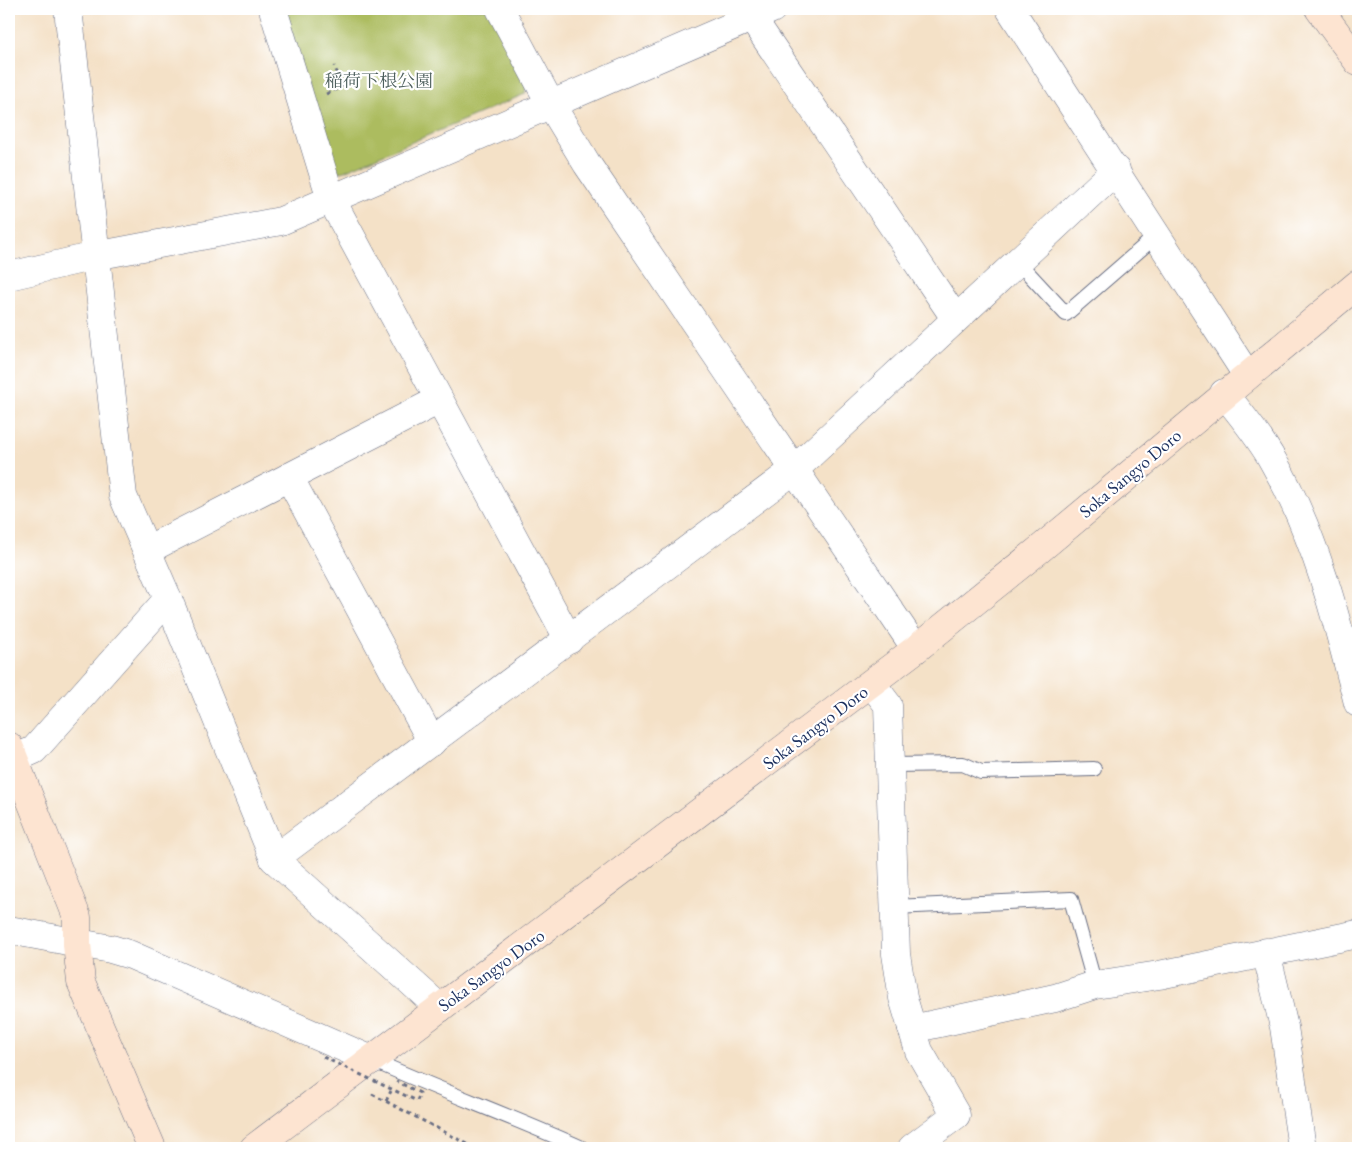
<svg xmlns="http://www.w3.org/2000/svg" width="1367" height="1157" viewBox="0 0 1367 1157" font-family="'EB Garamond','Noto Serif JP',serif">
<rect width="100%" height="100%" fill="#fff"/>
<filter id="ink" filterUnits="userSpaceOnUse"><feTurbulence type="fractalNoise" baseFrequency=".02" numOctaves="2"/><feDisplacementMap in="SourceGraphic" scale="10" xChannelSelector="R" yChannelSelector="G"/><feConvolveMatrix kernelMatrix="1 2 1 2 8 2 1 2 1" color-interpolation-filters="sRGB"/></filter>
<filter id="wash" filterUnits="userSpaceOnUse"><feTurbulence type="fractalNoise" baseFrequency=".0096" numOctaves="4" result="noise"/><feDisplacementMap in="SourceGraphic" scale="20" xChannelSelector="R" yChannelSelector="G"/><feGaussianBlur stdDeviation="1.12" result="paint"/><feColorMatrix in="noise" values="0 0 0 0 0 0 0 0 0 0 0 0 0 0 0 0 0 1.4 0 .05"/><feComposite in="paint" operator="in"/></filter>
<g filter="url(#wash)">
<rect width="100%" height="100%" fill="#f4e1c7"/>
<polygon fill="#acbc5f" stroke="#64765e" points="284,9 487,9 527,82 525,94 342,172 334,170"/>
</g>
<g filter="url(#ink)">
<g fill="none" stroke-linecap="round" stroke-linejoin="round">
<defs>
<g id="lane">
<polyline points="1017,261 1066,314 1157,235"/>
<polyline points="891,765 963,764 981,772 1094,769"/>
<polyline points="894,907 1071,899 1095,985"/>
<path d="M372,1060c69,31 141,57 210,88"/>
</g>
<g id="street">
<polyline points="68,9 123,496 168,599 274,859 794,470 1116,170"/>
<polyline points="273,9 331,199 569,640"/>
<polyline points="500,9 550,103 587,164 916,649"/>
<polyline points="1010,9 1247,375"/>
<polyline points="752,18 955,318"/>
<polyline points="9,276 95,256 281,221 772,9"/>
<path d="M1224,393c17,22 36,44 49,68 43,75 64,159 85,242"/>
<polyline points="289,477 432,742"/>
<polyline points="147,550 439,400"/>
<polyline points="872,684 888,705 896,954 903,998 919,1051 956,1115 912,1148"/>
<polyline points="14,759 34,750 168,599"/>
<polyline points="274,859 440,1008"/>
<polyline points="9,930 111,949 131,955 372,1060"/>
<polyline points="1266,952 1284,1027 1302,1148"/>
<polyline points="912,1029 1055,998 1095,985 1159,975 1358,934"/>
</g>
<g id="secondary">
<polyline points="1319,9 1358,62"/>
<polyline points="9,746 77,917 77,944 81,982 152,1148"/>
<polyline points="254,1148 916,649 1040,549 1358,284"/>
</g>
</defs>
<use href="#lane" stroke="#676d83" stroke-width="16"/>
<use href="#street" stroke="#676d83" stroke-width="29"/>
<use href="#secondary" stroke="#676d83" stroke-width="29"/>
<g stroke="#676d83" stroke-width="3" stroke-dasharray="4 4" stroke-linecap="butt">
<polyline points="326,94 343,86 334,66"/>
<polyline points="372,1094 475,1148"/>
<polyline points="386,1101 391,1091"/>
</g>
<use href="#lane" stroke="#fff" stroke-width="14"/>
<use href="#street" stroke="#fff" stroke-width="28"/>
<use href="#secondary" stroke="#fde4d1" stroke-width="28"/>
<polyline stroke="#676d83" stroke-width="3" stroke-dasharray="4 4" stroke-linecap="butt" points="323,1057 417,1101 420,1093 396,1081"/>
</g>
</g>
<g text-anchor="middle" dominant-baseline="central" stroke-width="4.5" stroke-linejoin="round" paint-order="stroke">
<g font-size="18" fill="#4e605e" stroke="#fff">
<text x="379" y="80">稲荷下根公園</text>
</g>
<g font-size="18" fill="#1b2f5e" stroke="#fff">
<text transform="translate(1130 473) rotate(-40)">Soka Sangyo Doro</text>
<text transform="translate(815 727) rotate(-37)">Soka Sangyo Doro</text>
<text transform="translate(491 970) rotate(-36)">Soka Sangyo Doro</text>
</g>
</g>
<rect width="1367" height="1157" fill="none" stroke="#fff" stroke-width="30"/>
</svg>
